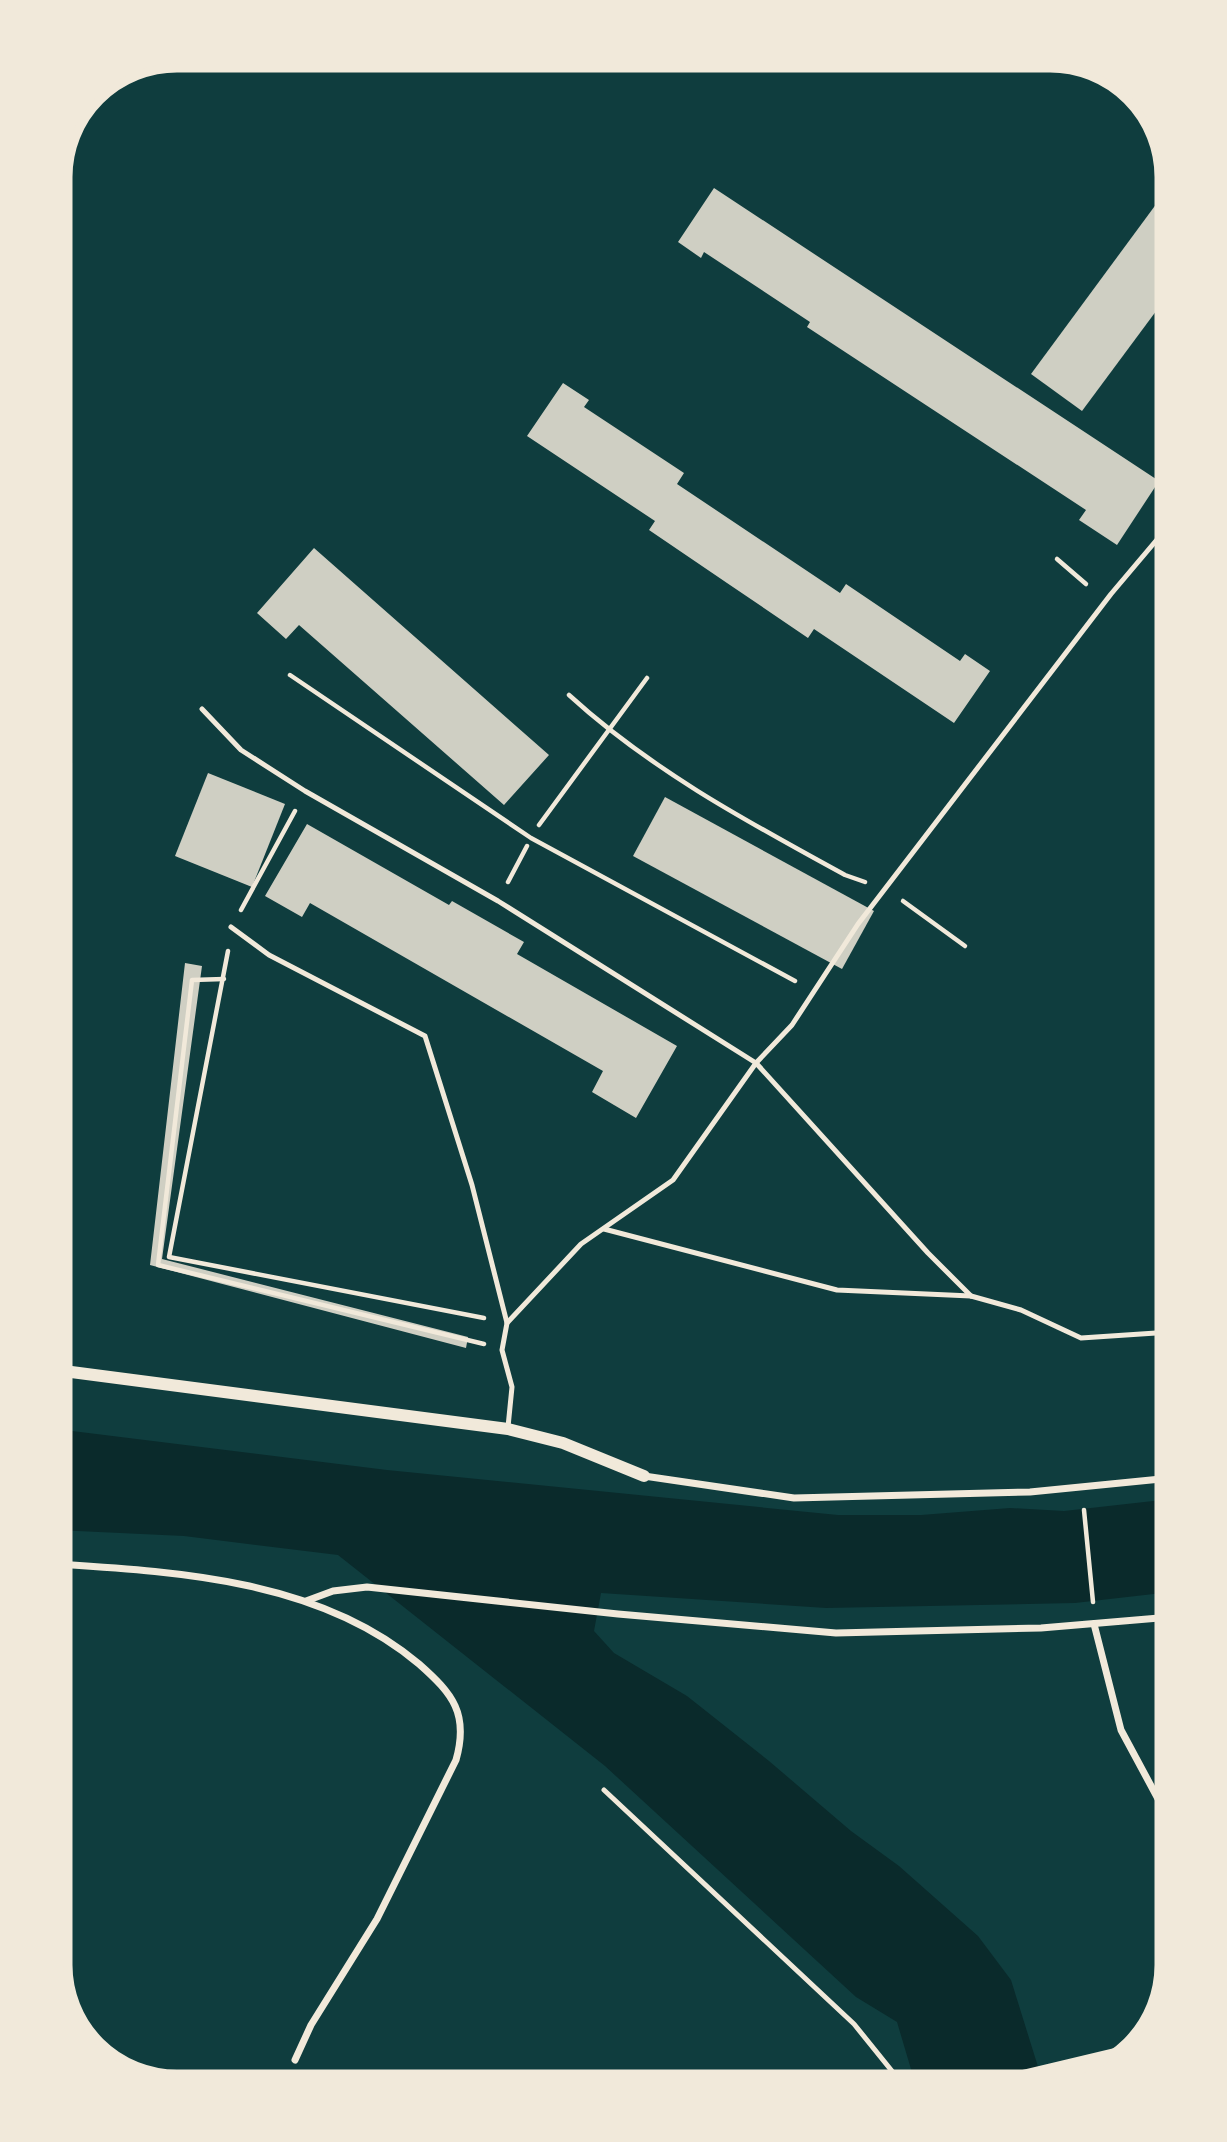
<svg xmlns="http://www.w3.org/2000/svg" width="1227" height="2142" viewBox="0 0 1227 2142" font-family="'Exo 2',sans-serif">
<rect width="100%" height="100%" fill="#0f3d3e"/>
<polygon fill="#0a2a2b" points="56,1429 387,1470 838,1515 921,1515 1010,1508 1064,1511 1171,1499 1171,1592 1075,1603 826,1608 601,1593 594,1631 614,1653 687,1696 769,1761 851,1831 899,1866 978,1936 1011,1980 1044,2086 916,2086 897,2022 856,1997 605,1766 338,1555 184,1536 56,1530"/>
<g fill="#cfcfc3">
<polygon points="1171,184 1171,291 1082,411 1031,374"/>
<polygon points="714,188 1159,481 1117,545 1079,520 1086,510 807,327 810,322 704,252 701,258 678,242"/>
<polygon points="563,383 589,400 584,407 684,473 677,484 840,593 846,584 960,661 965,654 990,671 954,723 814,629 808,638 727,583 649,530 655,521 527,436"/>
<polygon points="314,548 549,755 504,805 299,625 286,639 257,613"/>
<polygon points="208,773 285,804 252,887 175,856"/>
<polygon points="665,797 874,911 842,969 633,856"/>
<polygon points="307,824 449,905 452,901 524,942 517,954 677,1046 636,1118 592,1092 603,1071 310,903 302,917 265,896"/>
<polygon points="185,963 202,966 162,1259 468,1337 466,1348 150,1265"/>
</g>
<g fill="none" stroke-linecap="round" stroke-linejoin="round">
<g stroke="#f1e9da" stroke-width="4.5">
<polyline points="1057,559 1086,584"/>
<polyline points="290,675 531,838 795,981"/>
<path d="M569,695c82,75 179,127 276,180l20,7"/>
<polyline points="539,825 647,678"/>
<polyline points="508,882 527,846"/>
<polyline points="903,901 965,946"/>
<polyline points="241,910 295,811"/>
<polyline points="228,951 169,1257 484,1318"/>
<polyline points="224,979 192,980 158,1265 484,1344"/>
<polyline points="1084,1510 1093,1602"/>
</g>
<g stroke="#f1e9da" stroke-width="5">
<polyline points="202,709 241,750 305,791 498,901 756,1063 928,1253 971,1296"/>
<polyline points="231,927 269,955 425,1036 472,1185 507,1323"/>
<polyline points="604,1229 837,1290 971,1296 1021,1310 1081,1338 1171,1332"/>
<polyline points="508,1427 512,1387 502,1350 507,1323 581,1244 673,1180 756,1063 792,1025 858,924 1111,594 1171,523"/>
<polyline points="604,1790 854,2024 904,2086"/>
</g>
<g stroke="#f1e9da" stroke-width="7">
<polyline points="644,1476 794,1498 1030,1492 1171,1478"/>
<path d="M56,1564c124,8 264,16 363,100 34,30 50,50 37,96l-79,159 -66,106 -16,35"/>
<polyline points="306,1601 333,1591 367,1587 618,1614 836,1633 1041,1628 1171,1617"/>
<polyline points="1094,1624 1121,1730 1171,1823"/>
</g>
<polyline stroke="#f1e9da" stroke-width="12" points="56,1370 508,1429 563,1443 644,1476"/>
<polyline stroke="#f1e9da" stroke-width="18" points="994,2086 1124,2055"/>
</g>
<path d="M0 0H1227V2142H0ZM177 68H1050A109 109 0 0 1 1159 177V1965A109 109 0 0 1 1050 2074H177A109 109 0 0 1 68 1965V177A109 109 0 0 1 177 68Z" fill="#f1e9da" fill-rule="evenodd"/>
<path fill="none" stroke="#f1e9da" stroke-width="9" d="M177 68H1050A109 109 0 0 1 1159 177V1965A109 109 0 0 1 1050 2074H177A109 109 0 0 1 68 1965V177A109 109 0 0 1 177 68Z"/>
</svg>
